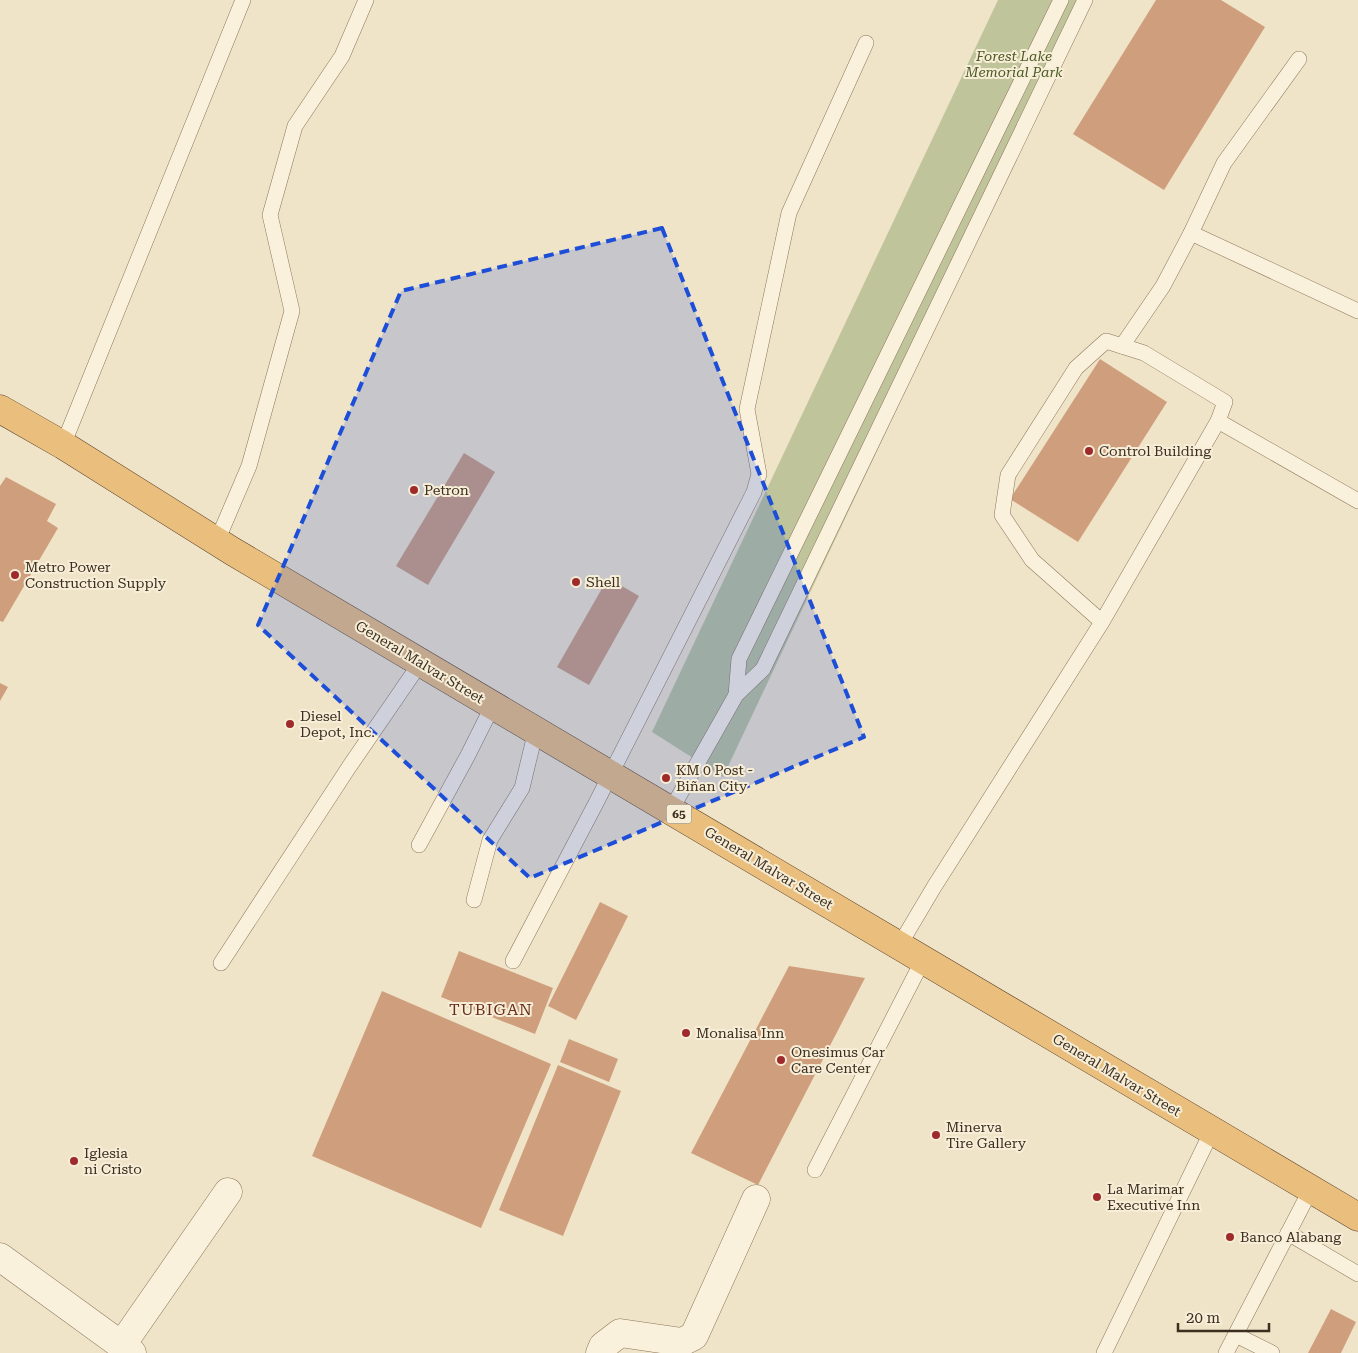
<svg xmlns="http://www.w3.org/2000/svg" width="1358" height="1353" viewBox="0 0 1358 1353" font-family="'Roboto Serif',serif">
<rect width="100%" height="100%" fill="#f0e4c8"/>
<polygon fill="#bfc49a" points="998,0 1090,0 723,777 652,732"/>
<g fill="#cf9f7d">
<polygon points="1156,0 1221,0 1265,27 1164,190 1073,134"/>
<polygon points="1100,359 1167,402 1078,542 1010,499"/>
<polygon points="464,453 495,472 428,585 396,566"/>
<polygon points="6,477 56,504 47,521 58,528 3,622 0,621 0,486"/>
<polygon points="608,578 639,596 589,685 557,667"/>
<polygon points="0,683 8,687 0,701"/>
<polygon points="600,902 628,916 576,1020 548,1006"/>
<polygon points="459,951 553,988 535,1034 441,997"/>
<polygon points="789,966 865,978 758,1185 691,1153"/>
<polygon points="382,991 551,1064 481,1228 312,1156"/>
<polygon points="569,1039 618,1059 609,1082 560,1062"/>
<polygon points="558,1065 621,1091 563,1236 499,1210"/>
<polygon points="1331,1309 1356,1322 1341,1353 1308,1353"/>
</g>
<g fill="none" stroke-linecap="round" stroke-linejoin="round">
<defs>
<g id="service">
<polyline points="1191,233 1358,311"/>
<polyline points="1122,346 1163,286 1191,233 1224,163 1299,59"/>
<polyline points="1218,421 1358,501"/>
<polyline points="63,445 243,0"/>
<polyline points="217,541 249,466 292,311 270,215 295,126 342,56 366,0"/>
<polyline points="736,695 739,659 1061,0"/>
<polyline points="671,810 736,695 763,669 1085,0"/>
<polyline points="419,845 468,755 493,705"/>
<polyline points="474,900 490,840 522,788 536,730"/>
<polyline points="899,946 934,887 1102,622 1218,421 1225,402 1144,353 1106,341 1076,368 1008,475 1002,515 1032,560 1102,622"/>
<polyline points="513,961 595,805 754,492 759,474 747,409 789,213 866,43"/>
<polyline points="221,963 349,767 421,662"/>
<polyline points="815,1170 923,960"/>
<polyline points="1288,1233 1358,1274"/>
<polyline points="1236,1335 1272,1353"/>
<polyline points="1104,1353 1212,1131"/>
<polyline points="1226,1353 1311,1189"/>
</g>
<g id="minor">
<polyline points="0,1257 132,1353"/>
<polyline points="121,1346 228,1192"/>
<polyline points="600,1353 603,1346 620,1333 682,1342 694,1336 756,1199"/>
</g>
<polyline id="trunk" points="0,409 63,445 232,551 1358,1217"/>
</defs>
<use href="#service" stroke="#8d765c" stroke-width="16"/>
<use href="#minor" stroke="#8d765c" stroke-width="29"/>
<use href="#trunk" stroke="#5b4430" stroke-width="29"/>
<use href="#service" stroke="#faf1dc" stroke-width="15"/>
<use href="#minor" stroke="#faf1dc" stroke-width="28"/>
<use href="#trunk" stroke="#eabe7c" stroke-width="28"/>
</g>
<path fill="#1d4ed8" fill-opacity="0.2" stroke="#1d4ed8" stroke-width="4" stroke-dasharray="10 6" stroke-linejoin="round" d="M662,228l202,509 -334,141 -272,-253 143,-334z"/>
<g fill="#9e2a2b" stroke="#f7eed8" stroke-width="2">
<circle cx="1089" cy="451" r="5"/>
<circle cx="414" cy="490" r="5"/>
<circle cx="15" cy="575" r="5"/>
<circle cx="576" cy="582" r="5"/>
<circle cx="290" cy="724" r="5"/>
<circle cx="666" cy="778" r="5"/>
<circle cx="686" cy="1033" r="5"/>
<circle cx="781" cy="1060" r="5"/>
<circle cx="936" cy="1135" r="5"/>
<circle cx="74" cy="1161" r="5"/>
<circle cx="1097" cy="1197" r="5"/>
<circle cx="1230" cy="1237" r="5"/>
</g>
<g text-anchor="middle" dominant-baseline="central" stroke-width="4" stroke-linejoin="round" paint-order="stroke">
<rect fill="#f7eed8" stroke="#756857" stroke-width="1" x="666.5" y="804.5" width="25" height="19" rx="4"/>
<g font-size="12" font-weight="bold" fill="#3d2e20">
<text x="679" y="814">65</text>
</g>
<g font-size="14" font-style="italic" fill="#4d5a26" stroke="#f7eed8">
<text x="1014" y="56">Forest Lake<tspan x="1014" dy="16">Memorial Park</tspan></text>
</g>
<g font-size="14" fill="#3d2e20" stroke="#f7eed8" text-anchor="start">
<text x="1099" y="451">Control Building</text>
<text x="424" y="490">Petron</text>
<text x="25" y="567">Metro Power<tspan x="25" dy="16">Construction Supply</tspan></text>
<text x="586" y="582">Shell</text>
<text x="300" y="716">Diesel<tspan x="300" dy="16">Depot, Inc.</tspan></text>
<text x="676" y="770">KM 0 Post -<tspan x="676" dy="16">Biñan City</tspan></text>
<text x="696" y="1033">Monalisa Inn</text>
<text x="791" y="1052">Onesimus Car<tspan x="791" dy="16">Care Center</tspan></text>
<text x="946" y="1127">Minerva<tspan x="946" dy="16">Tire Gallery</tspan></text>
<text x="84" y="1153">Iglesia<tspan x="84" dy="16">ni Cristo</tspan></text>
<text x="1107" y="1189">La Marimar<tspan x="1107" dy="16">Executive Inn</tspan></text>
<text x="1240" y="1237">Banco Alabang</text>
</g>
<g font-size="14" fill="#3d2e20" stroke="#f7eed8">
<text transform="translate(420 662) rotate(31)">General Malvar Street</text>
<text transform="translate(769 868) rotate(31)">General Malvar Street</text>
<text transform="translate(1117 1075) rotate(31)">General Malvar Street</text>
</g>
<g font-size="16" letter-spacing="1" fill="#6b2e1e" stroke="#f7eed8">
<text x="491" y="1009">TUBIGAN</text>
</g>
</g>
<path d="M1178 1323v8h91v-8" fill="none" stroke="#3d2e20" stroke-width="2.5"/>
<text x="1186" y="1323" font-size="15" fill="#3d2e20" stroke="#f7eed8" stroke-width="4" paint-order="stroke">20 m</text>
</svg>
